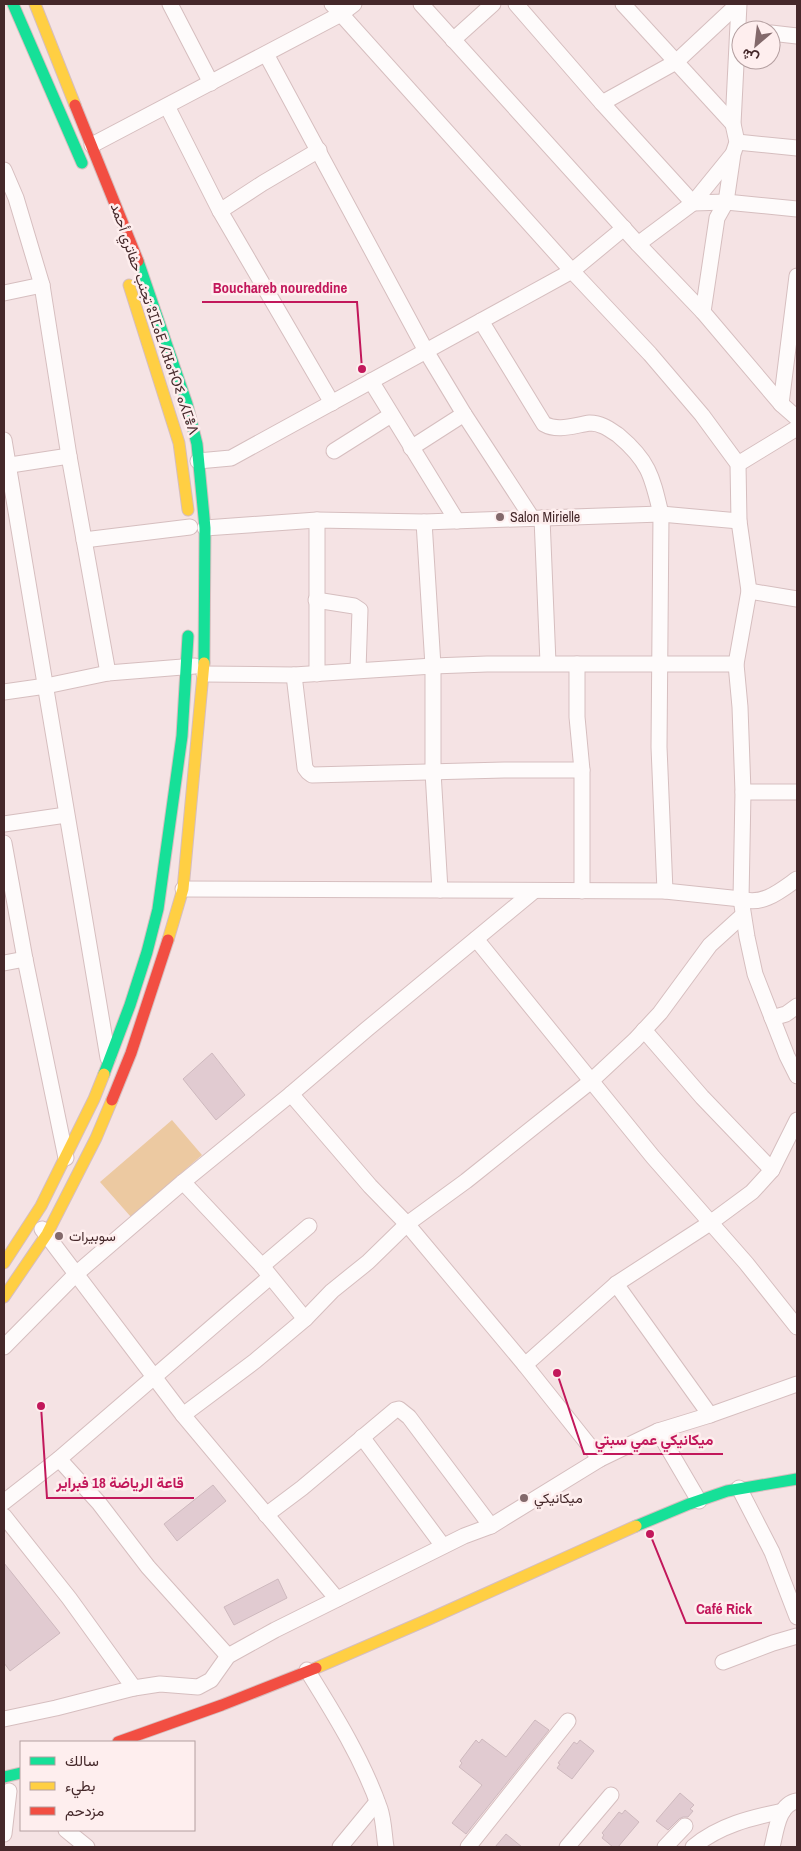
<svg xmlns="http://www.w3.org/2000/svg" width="801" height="1851" viewBox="0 0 801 1851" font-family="'Archivo Narrow',Vazirmatn,'Noto Sans Tifinagh',sans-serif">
<rect width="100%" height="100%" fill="#f5e3e4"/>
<polygon fill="#ecc9a1" points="172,1120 202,1155 131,1217 100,1182"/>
<g fill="#e1cbd1" stroke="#ceb9be">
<polygon points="212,1053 245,1095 216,1120 183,1079"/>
<polygon points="213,1485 226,1501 177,1541 164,1524"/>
<polygon points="4,1563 60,1633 10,1671 4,1663"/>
<polygon points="278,1579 287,1598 234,1625 224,1607"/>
<polygon points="535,1720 549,1730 466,1834 452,1823 482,1785 459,1767 462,1763 460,1761 476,1740 479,1743 482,1739 506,1757"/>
<polygon points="580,1740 594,1751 572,1779 557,1768 560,1764 558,1763 574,1742 577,1744"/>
<polygon points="680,1793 694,1805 690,1809 693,1811 688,1817 683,1817 679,1819 668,1830 656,1821"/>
<polygon points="625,1810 639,1822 618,1847 613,1847 602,1838 604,1835 602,1833 619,1812 622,1814"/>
<polygon points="506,1834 522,1847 495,1847"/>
</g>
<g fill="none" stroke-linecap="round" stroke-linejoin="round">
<defs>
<g id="street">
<polyline points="170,4 211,83"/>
<polyline points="332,4 572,271 650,354 702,415 738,464 739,521 749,591 736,664 740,707 743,792 741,899 747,937 755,974 787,1056 797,1076"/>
<polyline points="421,4 638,244 703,312 781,404"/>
<polyline points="516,4 602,103 693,203 726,202 797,209"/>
<polyline points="623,4 733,124"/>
<polyline points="771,33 797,36"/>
<polyline points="453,40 493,4"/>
<polyline points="266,54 426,351 464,414 532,518"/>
<polyline points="602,103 676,62 738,4"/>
<polyline points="167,106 220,211 332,403"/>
<polyline points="737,142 797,148"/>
<polyline points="92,145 341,14 354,4"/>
<polyline points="4,170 16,198 42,285 69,456 108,673"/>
<polyline points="220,211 263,183 319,150"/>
<polyline points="638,244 693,203 732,155"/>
<polyline points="797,276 781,404 797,418"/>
<polyline points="4,293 42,285"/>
<polyline points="703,312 717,218 726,202 733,154 737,142 733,124 739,4"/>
<path d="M481,321l63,103c14,8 31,1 46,-1 11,0 19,6 28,12 31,26 34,41 43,79l-2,233 6,144"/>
<polyline points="371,381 457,521"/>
<polyline points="4,440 108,1058"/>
<polyline points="411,448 464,414"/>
<polyline points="334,451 391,415"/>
<polyline points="198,461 231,458 572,271 624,228"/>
<polyline points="738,464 797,428"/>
<polyline points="4,466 69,456"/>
<polyline points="542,518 548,663"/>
<polyline points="317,520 317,674"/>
<polyline points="424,522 433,666 433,772 440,890"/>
<polyline points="205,528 317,520 424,522 661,514 739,521"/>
<polyline points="84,540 190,527"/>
<polyline points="749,591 797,599"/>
<polyline points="316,600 354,606 360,610 358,670"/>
<polyline points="577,664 577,717 582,770 582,891"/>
<polyline points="204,674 294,675 433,666 487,664 736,664"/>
<polyline points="294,675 305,768 308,772 312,775 504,770 582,770"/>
<polyline points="4,692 46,686 108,673 195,666"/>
<polyline points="743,792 797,792"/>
<polyline points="4,824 66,815"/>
<polyline points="4,843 25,959 66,1158"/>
<path d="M183,889l482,2 76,8c22,7 39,-8 56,-20"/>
<polyline points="476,939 653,1157 746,1263 797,1327"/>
<polyline points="4,963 25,959"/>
<polyline points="772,1018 786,1014 797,1006"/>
<polyline points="644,1030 702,1097 772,1170"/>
<polyline points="291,1094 370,1186 407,1224 525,1365 600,1459"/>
<polyline points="183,1182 262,1266 305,1319"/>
<polyline points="42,1229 183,1415 337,1599"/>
<polyline points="262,1266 309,1226"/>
<polyline points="616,1284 710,1415"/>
<polyline points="4,1347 76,1274 183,1182 291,1094 367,1029 534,891"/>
<polyline points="525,1365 616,1284 710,1223 752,1192 772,1170 797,1120"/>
<polyline points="183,1415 255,1361 305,1319 332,1291 368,1262 407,1224 466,1181 590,1082 635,1040 660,1013 710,945 743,915"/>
<polyline points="658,1431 699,1501"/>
<polyline points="362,1437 443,1546"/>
<polyline points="59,1459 99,1503 148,1567 228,1656"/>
<polyline points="739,1488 772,1552 797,1617"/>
<polyline points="4,1502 59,1459 270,1277"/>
<polyline points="266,1515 302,1488 395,1410 399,1409 409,1417 491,1526"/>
<polyline points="4,1516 69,1598 134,1688"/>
<polyline points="723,1662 773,1643 797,1636"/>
<path d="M307,1670c28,45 56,90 73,139 4,12 4,26 6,38"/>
<polyline points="4,1719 56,1708 134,1688 160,1684 198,1687 211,1680 228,1656 275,1630 464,1536 491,1526 600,1459 658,1431 710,1415 797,1384"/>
<polyline points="66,1830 87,1847"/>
<polyline points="4,1834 9,1791"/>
<polyline points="340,1847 377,1802"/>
<polyline points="468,1847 568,1721"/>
<polyline points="567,1847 611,1795"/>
<polyline points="665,1847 685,1826"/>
<path d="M693,1847c27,-22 57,-29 90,-36"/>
<path d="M772,1847c4,-15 6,-43 25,-46"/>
</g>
<g id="fast">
<polyline points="13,4 82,163"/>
<polyline points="138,261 187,404 197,444 205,528 204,663"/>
<polyline points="104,1074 130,1005 147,952 158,909 182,736 188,636"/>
<polyline points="636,1526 689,1504 727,1491 797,1479"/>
<polyline points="4,1777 21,1773"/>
</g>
<g id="slow">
<polyline points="35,4 75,105"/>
<polyline points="129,285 179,443 188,510"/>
<polyline points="168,940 183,889 204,663"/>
<polyline points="4,1263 41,1206 94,1099 104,1074"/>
<polyline points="4,1297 47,1234 96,1138 112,1100"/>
<polyline points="316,1668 427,1620 636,1526"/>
</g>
<g id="jam">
<polyline points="75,105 138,261"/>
<polyline points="112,1100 131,1053 168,940"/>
<polyline points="118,1742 222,1705 316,1668"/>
</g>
</defs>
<use href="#street" stroke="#d6bebf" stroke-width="17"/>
<use href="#fast" stroke="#d6bebf" stroke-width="13"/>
<use href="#slow" stroke="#d6bebf" stroke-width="13"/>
<use href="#jam" stroke="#d6bebf" stroke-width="13"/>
<use href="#street" stroke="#fefbfb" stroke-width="15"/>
<use href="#fast" stroke="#16e098" stroke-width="11"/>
<use href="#slow" stroke="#ffcf43" stroke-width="11"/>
<use href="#jam" stroke="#f24e42" stroke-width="11"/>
</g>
<g fill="#83696b" stroke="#feeeee" stroke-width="2">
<circle cx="500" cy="517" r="5"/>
<circle cx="59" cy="1236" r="5"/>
<circle cx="524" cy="1498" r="5"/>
</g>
<g text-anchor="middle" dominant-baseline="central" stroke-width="5" stroke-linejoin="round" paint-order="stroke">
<g font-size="14" fill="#45282a" stroke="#feeeee">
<text transform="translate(155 319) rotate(71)">تجنب حفاتري أحمد ⵓⵊⵎⴰⴹ ⵃⴼⴰⵜⵔⵉ ⴰⵃⵎⴻⴷ</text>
</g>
<g font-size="14" fill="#45282a" stroke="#feeeee" text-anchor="start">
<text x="510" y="517">Salon Mirielle</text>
<text x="69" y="1236">سوبيرات</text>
<text x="534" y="1498">ميكانيكي</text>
</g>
</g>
<path fill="none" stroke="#c2185b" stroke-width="2" d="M362 369L357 302H202M557 1373L584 1454H723M41 1406L47 1498H194M650 1534L686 1623H762"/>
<g fill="#c2185b" stroke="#feeeee" stroke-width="2">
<circle cx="362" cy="369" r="5"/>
<circle cx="557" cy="1373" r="5"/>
<circle cx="41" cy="1406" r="5"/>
<circle cx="650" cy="1534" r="5"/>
</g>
<g font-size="15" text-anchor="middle" font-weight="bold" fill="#c2185b" stroke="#feeeee" stroke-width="5" stroke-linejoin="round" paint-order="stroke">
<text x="280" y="293">Bouchareb noureddine</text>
<text x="654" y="1445">ميكانيكي عمي سبتي</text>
<text x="120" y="1488">قاعة الرياضة 18 فبراير</text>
<text x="724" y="1614">Café Rick</text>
</g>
<rect width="801" height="1851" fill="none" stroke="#45282a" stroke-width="10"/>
<rect x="20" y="1741" width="175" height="90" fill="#feeeee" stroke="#b49fa0"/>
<rect x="30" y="1757" width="25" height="8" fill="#16e098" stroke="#b49fa0"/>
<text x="65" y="1766" font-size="15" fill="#45282a">سالك</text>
<rect x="30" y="1782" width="25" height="8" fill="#ffcf43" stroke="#b49fa0"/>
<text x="65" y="1791" font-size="15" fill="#45282a">بطيء</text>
<rect x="30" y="1807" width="25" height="8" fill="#f24e42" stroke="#b49fa0"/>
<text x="65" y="1816" font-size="15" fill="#45282a">مزدحم</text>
<g transform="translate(756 45) rotate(208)"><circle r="24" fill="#feeeee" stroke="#b49fa0"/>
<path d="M0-4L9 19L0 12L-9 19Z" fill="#83696b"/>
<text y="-8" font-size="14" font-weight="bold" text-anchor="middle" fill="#45282a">ش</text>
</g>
</svg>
